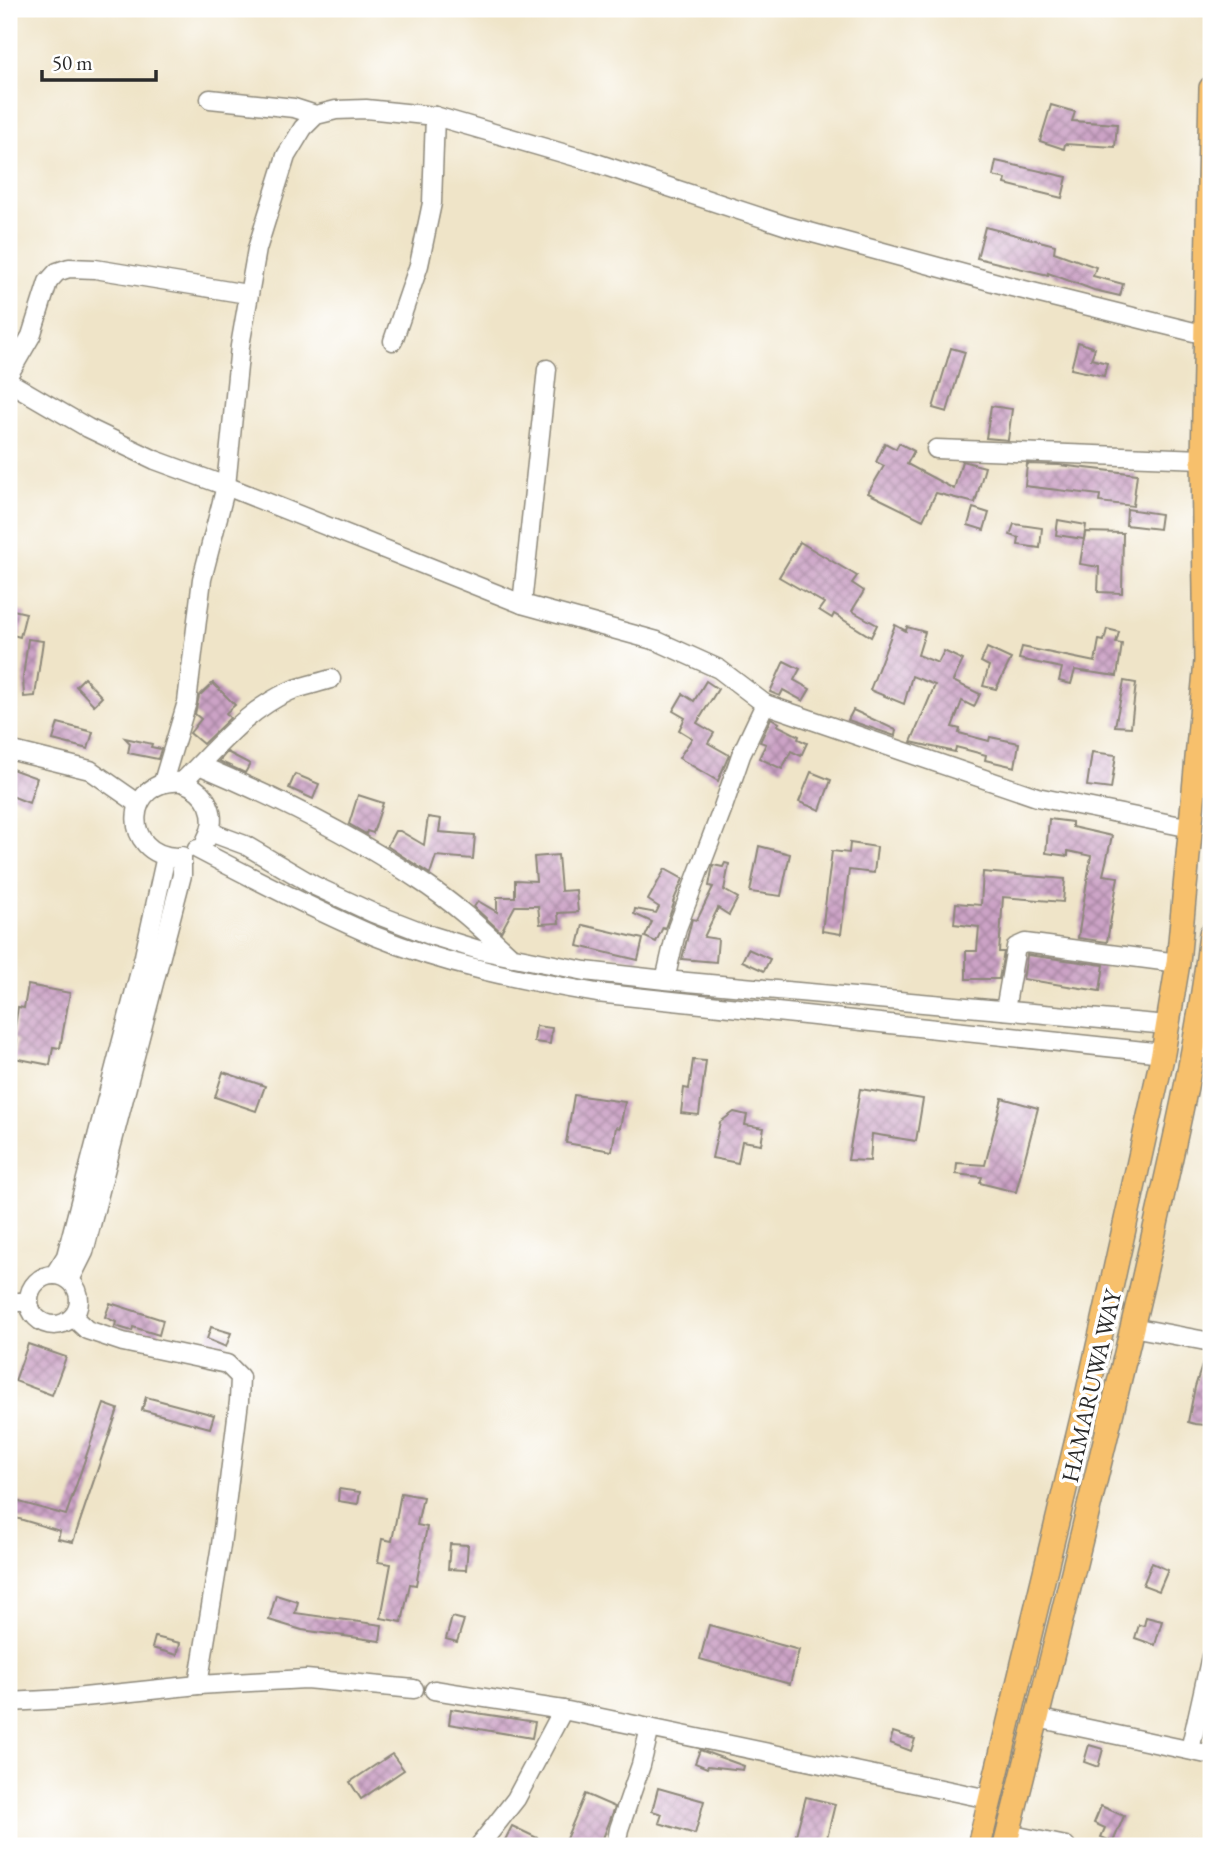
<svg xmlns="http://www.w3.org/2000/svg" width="1220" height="1855" viewBox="0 0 1220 1855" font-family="'EB Garamond',serif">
<defs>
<pattern id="building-cross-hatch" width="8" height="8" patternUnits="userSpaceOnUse" patternTransform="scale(1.75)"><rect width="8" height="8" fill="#cca3c6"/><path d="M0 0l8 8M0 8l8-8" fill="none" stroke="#a685a1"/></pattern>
</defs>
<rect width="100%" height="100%" fill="#fff"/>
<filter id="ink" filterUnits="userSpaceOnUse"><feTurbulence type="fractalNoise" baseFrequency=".0143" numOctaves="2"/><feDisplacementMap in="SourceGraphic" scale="14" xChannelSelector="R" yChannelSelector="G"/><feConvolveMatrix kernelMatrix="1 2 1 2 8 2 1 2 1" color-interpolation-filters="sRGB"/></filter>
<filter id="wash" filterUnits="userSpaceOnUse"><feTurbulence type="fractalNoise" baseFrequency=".00686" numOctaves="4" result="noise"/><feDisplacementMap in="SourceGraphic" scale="28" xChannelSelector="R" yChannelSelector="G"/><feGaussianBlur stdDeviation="1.57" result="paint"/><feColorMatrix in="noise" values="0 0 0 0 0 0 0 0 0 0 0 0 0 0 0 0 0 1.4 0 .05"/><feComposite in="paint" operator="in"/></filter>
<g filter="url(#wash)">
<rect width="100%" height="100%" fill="#efe4c8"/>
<g id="blocks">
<g fill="url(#building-cross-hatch)">
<polygon points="1051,105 1075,112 1072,121 1117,124 1115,147 1065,144 1064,149 1040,141"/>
<polygon points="996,161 1067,177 1062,198 1005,184 1006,179 993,176"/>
<polygon points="985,227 1055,245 1054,252 1096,267 1093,276 1123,284 1120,296 1094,290 1048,273 1048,275 977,258"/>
<polygon points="1078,342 1095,348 1091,359 1107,363 1104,376 1071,369"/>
<polygon points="951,348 965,352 947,412 933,408"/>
<polygon points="991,406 1012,409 1008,440 986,438"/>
<polygon points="885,443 896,449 899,443 914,451 907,464 954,489 962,461 985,467 975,503 936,493 923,520 868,493 884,466 876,462"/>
<polygon points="1027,464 1059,465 1137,474 1133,506 1099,502 1100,495 1025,486"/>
<polygon points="973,508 989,513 984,530 968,525"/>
<polygon points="1127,509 1161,514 1159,529 1126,525"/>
<polygon points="1058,520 1086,525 1084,539 1056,535"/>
<polygon points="1014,524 1042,528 1040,548 1018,545 1019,538 1010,535"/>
<polygon points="1085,532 1123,533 1122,593 1098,592 1099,567 1080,564"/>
<polygon points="800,542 857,576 852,583 864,591 852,611 877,625 871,637 834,614 832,618 819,610 824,603 779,577"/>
<polygon points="9,609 26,613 20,637 9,634"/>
<polygon points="895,625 906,631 907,627 925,632 918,655 938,663 944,651 963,660 953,681 980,694 974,707 962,701 952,727 960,729 959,733 989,741 990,737 1019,743 1015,767 985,760 986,755 956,747 955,752 911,742 935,685 912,676 904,704 870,690"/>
<polygon points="1107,629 1119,632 1116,643 1122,644 1117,676 1075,670 1071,684 1059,681 1062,668 1019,659 1022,647 1095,662 1099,640 1104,641"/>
<polygon points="28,639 43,641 35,696 24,697 23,677"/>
<polygon points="987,648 1011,659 996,689 983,686 989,666 981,662"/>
<polygon points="784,661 800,669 794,680 810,689 803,701 783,690 780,696 770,692"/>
<polygon points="84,678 102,697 94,705 76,686"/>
<polygon points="706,681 718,689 697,723 714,733 708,743 729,755 718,781 679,758 692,738 679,730 685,718 673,711 683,694 694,701"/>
<polygon points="1124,681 1136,683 1131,727 1115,726"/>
<polygon points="213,683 235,705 226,713 230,718 203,744 190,733 201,719 195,714 199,696"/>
<polygon points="853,710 896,730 895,736 848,720"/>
<polygon points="771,718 779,723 777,725 799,736 798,739 807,743 801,756 791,751 782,769 759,758 766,744 760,742"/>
<polygon points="58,723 93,732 88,749 53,740"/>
<polygon points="125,738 152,744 151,747 161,749 158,759 128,753 130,743"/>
<polygon points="227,752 250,764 245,773 219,761"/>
<polygon points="1092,752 1116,755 1111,789 1087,786"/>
<polygon points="9,768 37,778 29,803 9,795"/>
<polygon points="811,772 831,780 820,810 799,802"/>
<polygon points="295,774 319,784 313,799 289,788"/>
<polygon points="358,795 383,803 373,833 367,831 366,834 349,824"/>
<polygon points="428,817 441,819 439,832 475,835 473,859 436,856 430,874 387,846 395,831 400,831 424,845"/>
<polygon points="1049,819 1072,822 1072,827 1112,836 1103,875 1118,877 1107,942 1078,938 1091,856 1068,851 1068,856 1046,853"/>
<polygon points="850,843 877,847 874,873 849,870 841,934 822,931 832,851 849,853"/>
<polygon points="759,846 790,854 781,896 750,892"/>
<polygon points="558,855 561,891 576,890 578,912 558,913 559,923 540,924 538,906 515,906 501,932 474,907 478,901 497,912 497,897 515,897 515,880 536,881 534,857"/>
<polygon points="725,863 729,864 724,890 738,898 729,915 718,908 704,937 718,939 716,962 682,959 692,919 697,920 713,887 709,886 713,865 723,867"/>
<polygon points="665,869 683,879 673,902 674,903 665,928 663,927 656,942 645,937 652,922 634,914 635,909 656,913 659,907 648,900"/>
<polygon points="983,872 1065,879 1063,902 1003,897 999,952 1004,952 999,979 966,979 966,951 977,951 979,927 954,924 956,903 981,905"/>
<polygon points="583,925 643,939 638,960 578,946"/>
<polygon points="748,949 770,959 764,971 742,961"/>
<polygon points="1027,955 1104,965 1100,991 1023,979"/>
<polygon points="28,985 70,993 60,1048 53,1047 50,1065 14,1058 17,1040 13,1039 18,1007 24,1008"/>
<polygon points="536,1026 552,1028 550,1044 534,1042"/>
<polygon points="693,1060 706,1061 699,1115 681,1113 684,1088 689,1089"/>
<polygon points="223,1072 265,1086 256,1111 215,1097"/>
<polygon points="860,1089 923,1099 916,1141 872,1134 870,1161 848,1160"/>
<polygon points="574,1095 625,1102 620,1128 616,1127 612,1151 566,1143"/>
<polygon points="1002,1098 1038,1108 1016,1192 980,1183 982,1177 956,1174 957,1163 985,1165"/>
<polygon points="734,1112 747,1115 745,1125 764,1128 761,1144 742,1141 738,1163 712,1158 720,1122"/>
<polygon points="110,1303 163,1320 159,1335 133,1327 132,1331 115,1326 116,1322 105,1317"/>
<polygon points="211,1327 231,1333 226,1347 207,1339"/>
<polygon points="28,1344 66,1357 52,1395 15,1381"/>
<polygon points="1206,1353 1211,1353 1211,1376 1205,1396 1210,1398 1205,1425 1195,1424 1188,1422 1195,1387"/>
<polygon points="146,1397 214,1415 210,1428 142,1410"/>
<polygon points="104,1404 118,1409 73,1542 58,1539 60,1531 9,1516 9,1499 66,1515"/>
<polygon points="339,1489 360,1492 358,1504 338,1501"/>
<polygon points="401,1493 423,1497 417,1525 427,1527 416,1585 410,1584 402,1622 381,1618 391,1564 378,1562 382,1539 392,1541"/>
<polygon points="450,1544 468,1545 466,1570 448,1569"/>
<polygon points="1152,1563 1168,1570 1159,1591 1143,1585"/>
<polygon points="276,1595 298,1602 295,1613 382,1625 380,1641 302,1630 269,1620"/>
<polygon points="452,1617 464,1620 457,1642 446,1639"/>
<polygon points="1146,1617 1162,1621 1155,1645 1135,1638 1139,1625 1144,1626"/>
<polygon points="709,1625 799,1650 790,1684 700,1659"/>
<polygon points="155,1637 180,1643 177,1655 152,1648"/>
<polygon points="451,1709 535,1722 532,1738 449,1724"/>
<polygon points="893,1732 915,1739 911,1751 890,1743"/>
<polygon points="1089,1745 1103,1749 1098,1767 1084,1762"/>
<polygon points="700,1750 744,1766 743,1770 708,1766 707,1768 695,1763"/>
<polygon points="392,1754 404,1770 361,1799 350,1782"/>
<polygon points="658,1788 704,1801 695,1834 659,1823 662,1814 652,1811"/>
<polygon points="585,1794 615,1807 600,1846 563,1846"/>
<polygon points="806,1797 835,1804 825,1846 793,1846"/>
<polygon points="1101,1806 1124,1816 1113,1842 1101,1837 1105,1828 1094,1823"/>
<polygon points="512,1826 554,1846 502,1846"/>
</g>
</g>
</g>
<g filter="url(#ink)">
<use href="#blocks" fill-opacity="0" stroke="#8d887a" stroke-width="2"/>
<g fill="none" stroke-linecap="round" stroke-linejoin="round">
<defs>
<g id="minor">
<polyline points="210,99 294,108 316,115"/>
<polyline points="393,341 419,265 432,203 435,116"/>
<polyline points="9,374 31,336 48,282 57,272 69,268 95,269 247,294"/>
<polyline points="9,382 88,428 155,460 226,486 522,604 657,641 719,669 765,704 1037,797 1191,828"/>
<polyline points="936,449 1203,459"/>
<polyline points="522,604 547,369"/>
<polyline points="9,750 90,770 139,804"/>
<path d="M199,765c76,32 150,68 218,114 35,22 65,50 95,78"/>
<polyline points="163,782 187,702 202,579 226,486 240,346 257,249 286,156 303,128 316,115 336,110 366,109 435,116 590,161 787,226 1012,287 1206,335"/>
<path d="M182,782c25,9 38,33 24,58"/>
<polyline points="210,832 245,845 315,886 373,913 430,935 479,950 585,971 665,980 1168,1025"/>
<path d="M197,849c59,31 117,61 178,87 71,29 146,44 222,57l566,60"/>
<path d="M177,857c-56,-1 -54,-80 5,-75 34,-33 63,-71 108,-91 13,-5 28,-8 41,-12"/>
<polyline points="665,980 677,928 722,810 741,755 765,704"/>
<polyline points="1005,1010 1016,947 1025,943 1178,963"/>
<polyline points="1196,1046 1211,1051"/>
<polyline points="54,1275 66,1256 144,956 166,856"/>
<circle cx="54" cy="1300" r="25"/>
<polyline points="70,1280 84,1252 182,875 182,856"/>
<polyline points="9,1302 29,1302"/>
<polyline points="73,1317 87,1330 123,1342 227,1364 240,1377 239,1401 221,1545 198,1685"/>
<polyline points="1132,1327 1211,1342"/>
<polyline points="434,1690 563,1710 989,1799"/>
<polyline points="9,1702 65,1699 198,1685 306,1679 414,1689"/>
<polyline points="1037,1718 1211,1755"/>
<polyline points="1190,1750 1211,1656"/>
<polyline points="1008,1834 1066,1846"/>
<polyline points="479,1846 516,1799 563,1710"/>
<polyline points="616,1846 619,1829 641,1765 650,1728"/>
</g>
<g id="major">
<polyline points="979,1846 1083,1414 1163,1053 1178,963 1206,661 1203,459 1211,88"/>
<path d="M1005,1846c47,-188 94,-376 138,-565 26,-115 54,-229 68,-347"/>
</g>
</defs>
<use href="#minor" stroke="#8d887a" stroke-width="21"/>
<use href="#major" stroke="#8d887a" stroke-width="26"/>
<use href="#minor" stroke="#fff" stroke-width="18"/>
<use href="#major" stroke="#f7c06c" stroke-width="23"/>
</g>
</g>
<g text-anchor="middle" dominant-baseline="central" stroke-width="7" stroke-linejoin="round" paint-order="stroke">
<g font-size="24" fill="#2b2b2b" stroke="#fff">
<text transform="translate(1091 1386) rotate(-77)">HAMARUWA WAY</text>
</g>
</g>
<rect width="1220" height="1855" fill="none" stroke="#fff" stroke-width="35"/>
<path d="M42 70v10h114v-10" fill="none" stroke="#2b2b2b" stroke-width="3.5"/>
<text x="52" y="70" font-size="21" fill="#2b2b2b" stroke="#ffffff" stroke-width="5" paint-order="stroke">50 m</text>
</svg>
